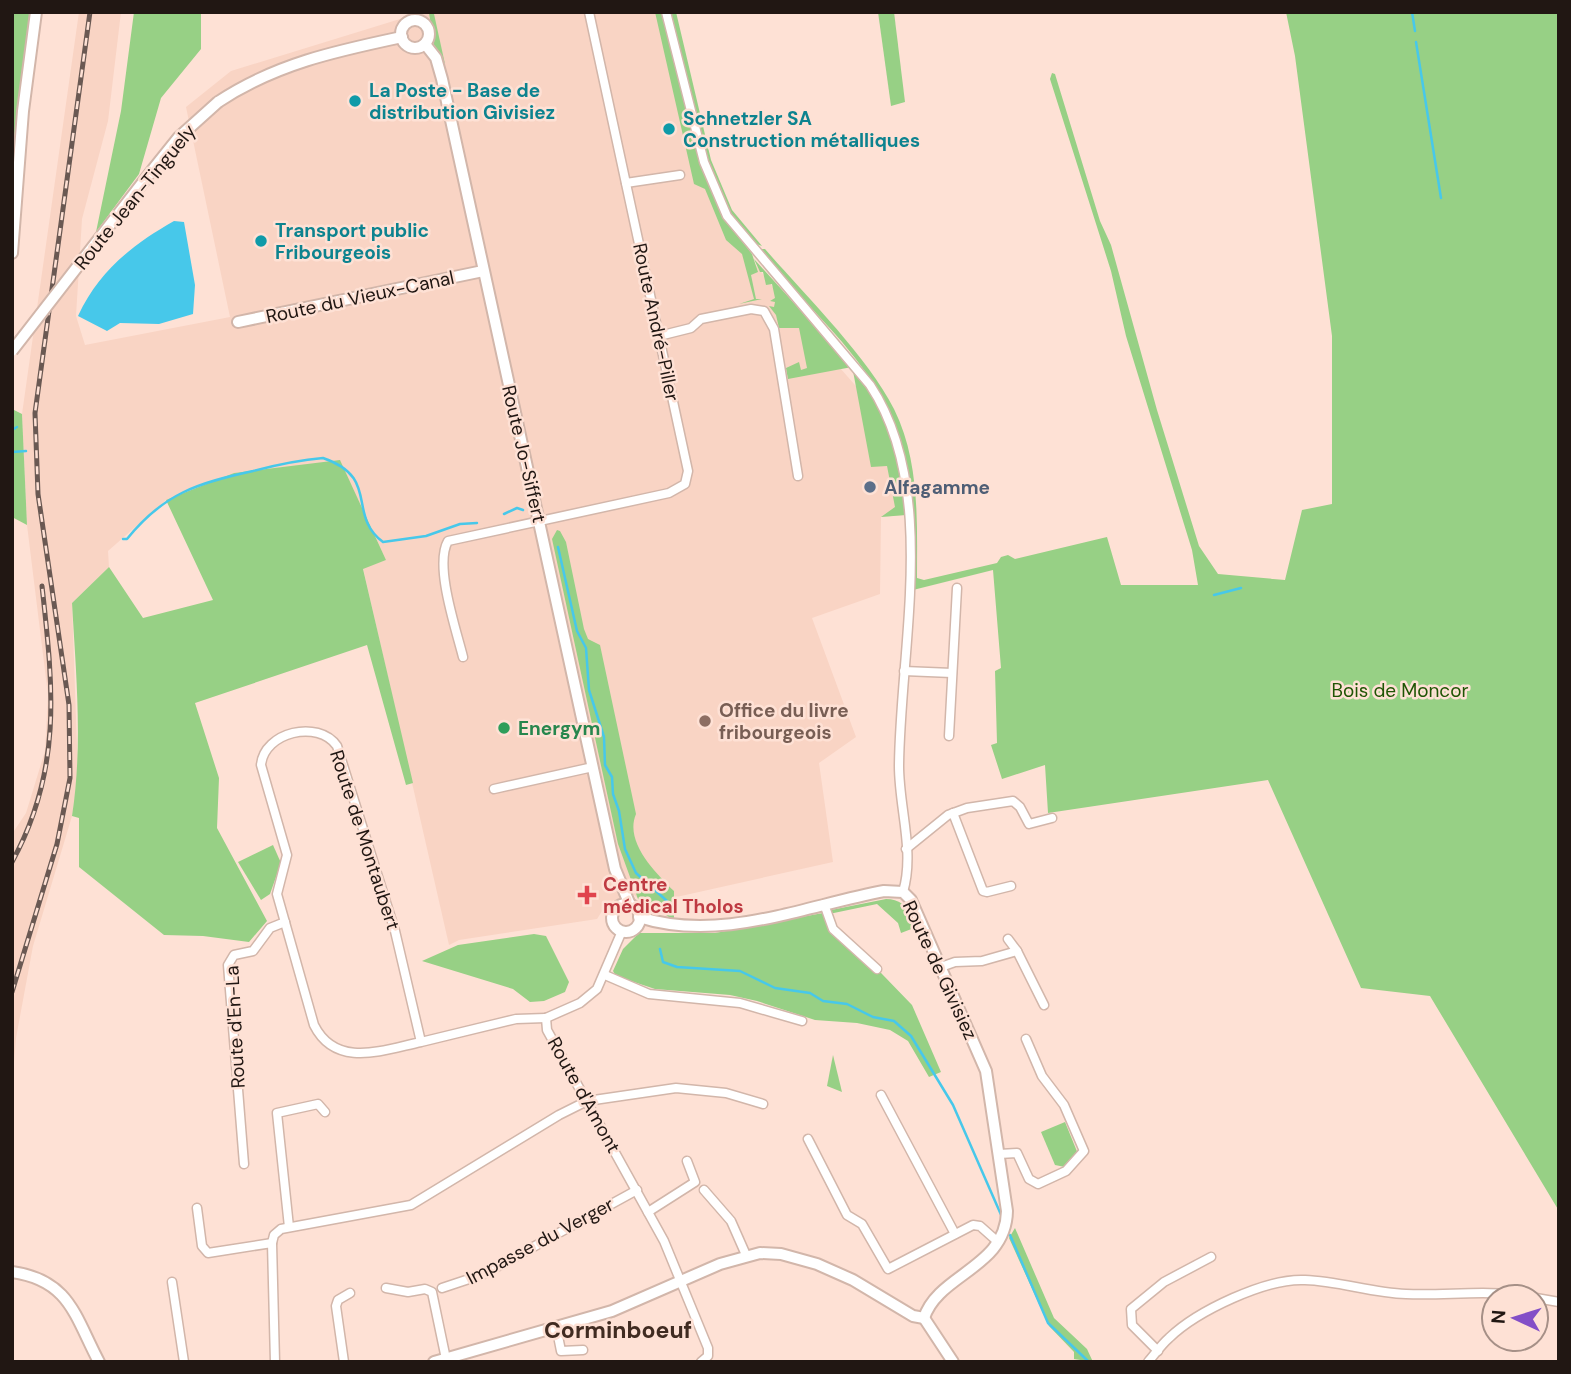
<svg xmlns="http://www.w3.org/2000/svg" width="1571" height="1374" viewBox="0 0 1571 1374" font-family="'DM Sans',sans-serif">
<rect width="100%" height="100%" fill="#fee1d5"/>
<polygon fill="#f9d4c4" points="79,12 121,12 108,121 82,219 76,316 85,345 230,317 186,107 231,71 413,15 413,12 665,12 720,219 804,327 862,393 904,515 881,517 880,594 812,618 856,737 819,763 833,862 645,904 634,895 608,902 597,919 459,940 449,945 363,568 386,560 340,461 234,473 166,500 108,551 109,567 72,603 78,776 72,816 33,946 16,1038 12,1086 12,834 26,813 45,751 48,695 27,525 22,414"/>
<g fill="#97d085">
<polygon points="12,12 30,12 12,155"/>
<polygon points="134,12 201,12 201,49 161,98 139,174 96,232 121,111"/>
<polygon points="655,12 663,12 700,163 725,219 752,254 758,272 751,275 756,299 762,299 739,304 754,299 742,254 726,240 705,189 694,184"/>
<path d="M670,12h6l35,148 21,50 30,36c-49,-14 -81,-186 -92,-234z"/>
<polygon points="878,12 894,12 905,102 891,106"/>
<path d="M1286,12h273v1199l-129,-215 -69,-8 -93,-208 -220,33 -3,-48 -43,14 -11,-34 6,-2 -2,-72 6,-3 -8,-98 -80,20c3,-66 0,-144 -39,-205 -31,-50 -79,-90 -115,-136h6c40,46 102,107 129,160 26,52 23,113 23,169l7,2 73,-17 4,-6 7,-2 7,4 92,-22 14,48h77l-6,-35 -66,-214 -15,-65 -61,-192 2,-6 3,1 45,147 11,24 46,165 42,136 19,28 67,6 17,-70 30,-6v-168l-37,-280z"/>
<polygon points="429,13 434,14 445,64 434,45"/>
<polygon points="754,259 852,367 788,379 786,368 799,362 801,370 807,368 799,328 779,328 776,315 769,306 774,307 775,302 770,301 775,298 772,284 766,285 763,272 760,272"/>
<path d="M853,371c37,41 47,90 53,144l-25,2 14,-10 -8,-41 -16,1z"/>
<polygon points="12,409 22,414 27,525 12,517"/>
<path d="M340,460l46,100 -23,9 50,214 -7,2 -39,-140 -172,58 24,75 -2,50 50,93 -18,21 -46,-6 -39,-1 -85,-68v-49l-7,-2c11,-71 4,-142 0,-213l37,-36 34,51 70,-18 -47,-100 68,-27z"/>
<path d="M557,530l3,1 6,11 18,87 4,10 12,6 36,169c-12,28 20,59 38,77v29l-36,-21 -20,-55 -66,-305z"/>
<polygon points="273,845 281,863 270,894 261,900 238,862"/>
<path d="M886,899c26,0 32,29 41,49l-13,-20 -13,5 -3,-10 -21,-19 -48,10 2,-4z"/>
<polygon points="823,913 912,1005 941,1072 929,1077 908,1041 890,1030 857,1023 815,1020 757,1001 730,995 655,989 616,976 613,971 623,949 639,933 715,933"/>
<polygon points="534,934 546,936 569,982 565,992 544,1001 530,1002 513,989 422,961 458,945"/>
<polygon points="833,1055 842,1092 827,1086"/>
<polygon points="1065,1122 1078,1154 1065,1167 1055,1165 1041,1132"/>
<polygon points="1015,1228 1054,1318 1087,1349 1093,1362 1074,1359 1074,1352 1049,1326 1009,1238"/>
</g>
<path fill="#47c8ea" d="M174,221l10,1 11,63 -2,29 -34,10 -39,-1 -13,8 -29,-15c21,-45 54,-71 96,-95z"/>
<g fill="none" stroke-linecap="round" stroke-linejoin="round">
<g stroke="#47c8ea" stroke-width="2.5">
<polyline points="1412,12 1415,31"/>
<polyline points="1416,42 1441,198"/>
<polyline points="12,430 17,427"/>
<polyline points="12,452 26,451"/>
<polyline points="504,514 517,508 523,510"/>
<path d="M123,539h4c37,-46 71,-56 126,-68 23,-6 46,-11 70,-13 58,20 23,56 60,84l43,-6 34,-12 17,-1"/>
<polyline points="558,547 577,631 586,648 589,690 604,737 605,765 612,777 613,794 619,811 625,849 636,873 667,901 666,910"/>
<polyline points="1214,595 1241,588"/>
<polyline points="660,949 663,962 677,967 740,971 775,988 810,993 823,1001 847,1004 873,1017 894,1021 911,1036 953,1105 1002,1217"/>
<polyline points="1010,1235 1048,1323 1089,1362"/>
</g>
<defs>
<g id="street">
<path d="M666,12l38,150 23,54 143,169c69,104 30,262 29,381 0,42 16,86 4,126"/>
<polyline points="626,183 680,175"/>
<polyline points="659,336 691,328 701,319 751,309 764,311 774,329 798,476"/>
<path d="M463,657c-7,-28 -29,-92 -15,-116l221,-48 16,-9 3,-13 -99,-459"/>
<polyline points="904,671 952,673"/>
<polyline points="949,736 957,588"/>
<polyline points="494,789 593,767"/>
<polyline points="953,813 983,891 987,892 1011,886"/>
<polyline points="906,849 948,815 967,808 1013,801 1020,807 1029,824 1052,818"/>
<polyline points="824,904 833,929 877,969"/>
<polyline points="1008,939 1017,951"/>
<polyline points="938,968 955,962 982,961 1017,951 1044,1005"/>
<polyline points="605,975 649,994 740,1003 802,1021"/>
<polyline points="546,1018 547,1030 664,1241 708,1348 708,1356 701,1362"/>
<polyline points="546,1018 580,1003 597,989 622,931"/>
<path d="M421,1042c-38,8 -85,27 -107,-17l-37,-131 10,-39 -26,-90c3,-33 57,-46 76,-19l58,185 26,111 95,-23 30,-1"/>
<polyline points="881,1095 955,1234"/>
<polyline points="808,1139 847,1215 862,1224 888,1269 973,1225 980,1226 998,1242"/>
<polyline points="999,1154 1017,1153 1029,1179 1038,1184 1066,1171 1084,1151 1064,1105 1042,1076 1026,1039"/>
<polyline points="244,1164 228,965 234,955 253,951 270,928 285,922"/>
<polyline points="704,1190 731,1221 746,1255"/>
<polyline points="197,1208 202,1246 208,1253 272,1243"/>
<polyline points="648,1212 695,1182 687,1161"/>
<polyline points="289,1227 277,1113 318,1104 325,1112"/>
<polyline points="172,1282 184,1362"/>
<polyline points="386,1288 408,1292 425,1289 432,1292 446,1359"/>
<polyline points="442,1288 484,1274 637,1190"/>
<polyline points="1536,1298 1559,1302"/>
<polyline points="556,1326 561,1351 583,1350"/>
<polyline points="1158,1351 1132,1325 1131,1309 1164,1282 1211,1257"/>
<polyline points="275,1362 272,1243 274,1235 281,1229 411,1205 559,1115 587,1101 676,1088 726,1093 763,1104"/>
<polyline points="344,1362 336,1306 338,1300 350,1293"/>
<path d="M1148,1362c7,-8 13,-17 21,-24 28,-27 97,-60 136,-58 34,1 67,13 101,14 41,2 82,-5 123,3"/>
</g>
<g id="secondary">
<circle cx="415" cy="34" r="14"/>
<polyline points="425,44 436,58 442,79 615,869 630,905"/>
<path d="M218,102c57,-38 118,-51 184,-65"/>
<polyline points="12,253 23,111 36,12"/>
<polyline points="238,322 483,271"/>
<circle cx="626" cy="918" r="14"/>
<path d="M639,917c81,26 165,-11 245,-26l19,1 8,8 75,171 21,140c-1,57 -69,63 -83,107"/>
<path d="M12,1272c58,8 63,45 87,90"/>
<polyline points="924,1318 953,1362"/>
<polyline points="434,1362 612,1311 720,1264 760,1253 781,1254 817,1264 853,1280 913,1316 924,1318"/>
</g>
</defs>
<use href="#street" stroke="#d2b6aa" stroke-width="11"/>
<use href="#secondary" stroke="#d2b6aa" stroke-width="14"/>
<use href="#street" stroke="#fff" stroke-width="8"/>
<use href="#secondary" stroke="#fff" stroke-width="10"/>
<defs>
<g id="rail">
<path d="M12,862c51,-93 41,-176 30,-276"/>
<polyline points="12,992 57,844 70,778 69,705 38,494 35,413 90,12"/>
</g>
</defs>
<use href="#rail" stroke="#6a5953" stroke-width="5"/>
<use href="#rail" stroke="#fee1d5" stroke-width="2.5" stroke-dasharray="8" stroke-linecap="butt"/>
<defs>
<polyline id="secondary-bridge" points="12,351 154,168 178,138 218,102"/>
</defs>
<use href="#secondary-bridge" stroke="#d2b6aa" stroke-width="14" stroke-linecap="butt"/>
<use href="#secondary-bridge" stroke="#fff" stroke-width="10"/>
</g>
<g fill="#0f9aa8" stroke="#fee1d5" stroke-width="2.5">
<circle cx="355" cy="101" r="7"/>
<circle cx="669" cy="129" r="7"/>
<circle cx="261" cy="241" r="7"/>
</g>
<circle fill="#5c6f8a" stroke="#fee1d5" stroke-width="2.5" cx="870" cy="487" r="7"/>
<circle fill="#8d6e63" stroke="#fee1d5" stroke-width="2.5" cx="705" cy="721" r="7"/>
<circle fill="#2e9e5b" stroke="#fee1d5" stroke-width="2.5" cx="504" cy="728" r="7"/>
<path fill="#e0444e" stroke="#fee1d5" stroke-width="2.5" d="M583.5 884.5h7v7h7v7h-7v7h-7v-7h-7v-7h7z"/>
<g text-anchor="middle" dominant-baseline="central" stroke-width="5" stroke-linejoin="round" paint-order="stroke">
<g font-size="19" font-weight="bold" fill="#0d838f" stroke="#fee1d5" text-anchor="start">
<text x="369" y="90">La Poste - Base de<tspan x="369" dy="22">distribution Givisiez</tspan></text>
<text x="683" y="118">Schnetzler SA<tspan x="683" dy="22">Construction métalliques</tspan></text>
<text x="275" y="230">Transport public<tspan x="275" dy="22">Fribourgeois</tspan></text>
</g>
<g font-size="19" fill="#211713" stroke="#fee1d5">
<text transform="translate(135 197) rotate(-51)">Route Jean-Tinguely</text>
<text transform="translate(360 297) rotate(-12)">Route du Vieux-Canal</text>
<text transform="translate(656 322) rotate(78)">Route André-Piller</text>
<text transform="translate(524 454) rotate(77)">Route Jo-Siffert</text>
<text transform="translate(365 840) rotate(72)">Route de Montaubert</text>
<text transform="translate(940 970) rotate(65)">Route de Givisiez</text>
<text transform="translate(235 1027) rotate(-93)">Route d'En-La</text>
<text transform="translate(584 1095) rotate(61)">Route d'Amont</text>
<text transform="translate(540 1241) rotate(-28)">Impasse du Verger</text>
</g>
<g font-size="19" font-weight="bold" fill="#4e5e75" stroke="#fee1d5" text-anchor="start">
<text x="884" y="487">Alfagamme</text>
</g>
<g font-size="19" fill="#1f5504" stroke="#fee1d5">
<text x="1400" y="690">Bois de Moncor</text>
</g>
<g font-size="19" font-weight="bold" fill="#785e54" stroke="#fee1d5" text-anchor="start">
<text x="719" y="710">Office du livre<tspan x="719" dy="22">fribourgeois</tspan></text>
</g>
<g font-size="19" font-weight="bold" fill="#27864d" stroke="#fee1d5" text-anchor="start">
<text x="518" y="728">Energym</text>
</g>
<g font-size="19" font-weight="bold" fill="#be3a42" stroke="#fee1d5" text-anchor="start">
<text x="603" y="884">Centre<tspan x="603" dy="22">médical Tholos</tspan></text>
</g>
<g font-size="23" font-weight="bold" fill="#402b21" stroke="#fee1d5">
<text x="618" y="1330">Corminboeuf</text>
</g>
</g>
<rect width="1571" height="1374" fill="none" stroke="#211713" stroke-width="28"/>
<g transform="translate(1515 1318) rotate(274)"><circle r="33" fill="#fee1d5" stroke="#a69087" stroke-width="2"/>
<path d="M0-5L12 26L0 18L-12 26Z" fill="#834fc7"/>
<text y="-10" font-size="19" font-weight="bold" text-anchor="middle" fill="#211713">N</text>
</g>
</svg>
